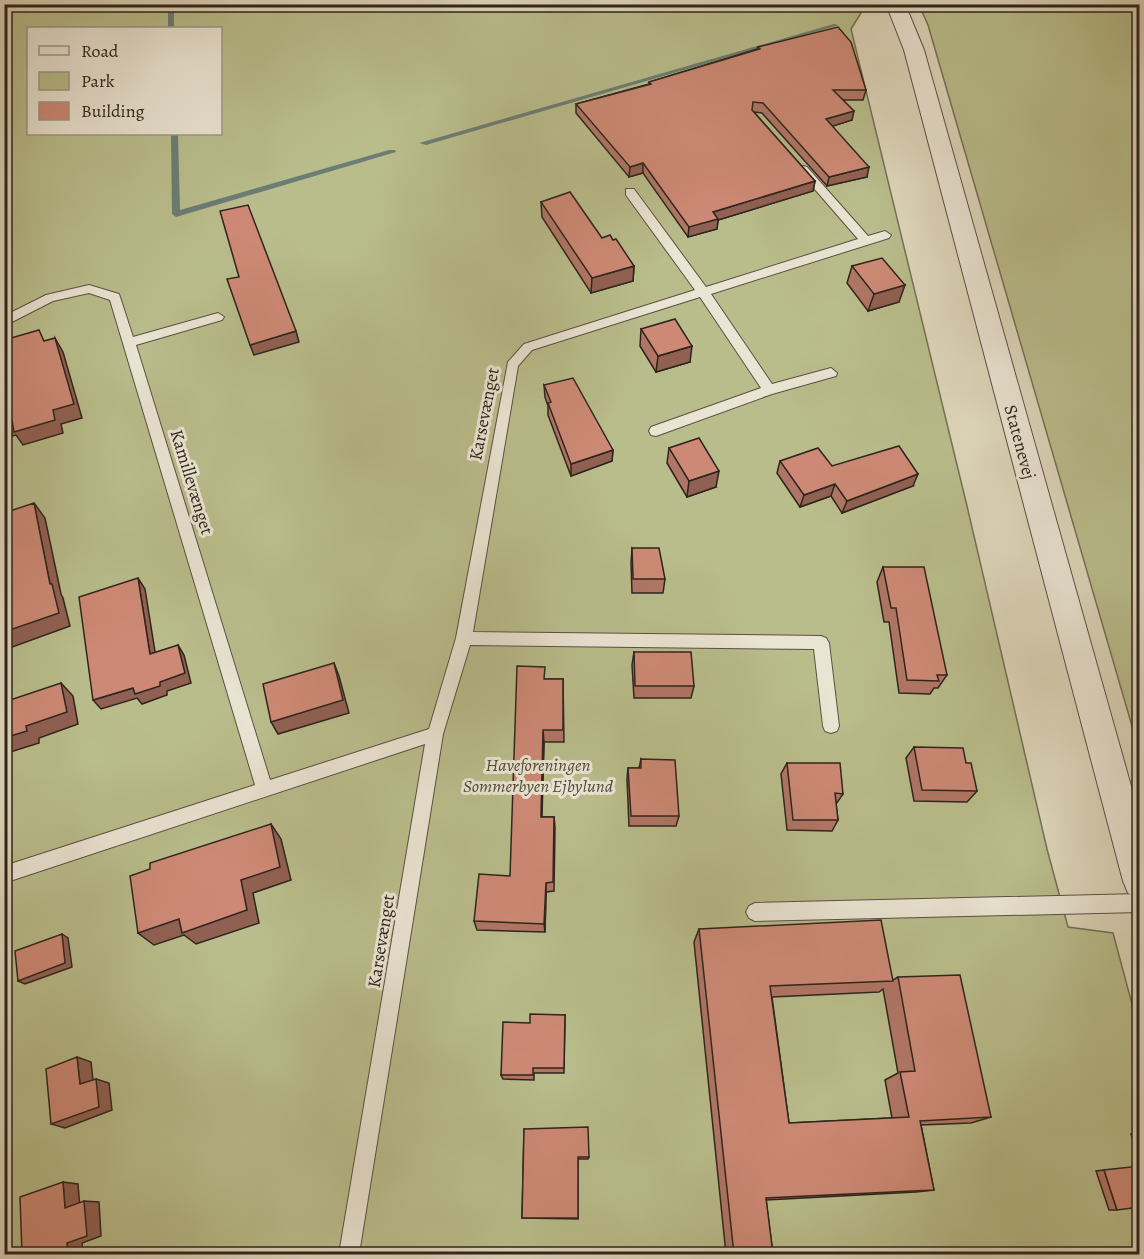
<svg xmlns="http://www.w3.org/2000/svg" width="1144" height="1259" viewBox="0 0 1144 1259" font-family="Alegreya,serif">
<rect width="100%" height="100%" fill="#ded6bb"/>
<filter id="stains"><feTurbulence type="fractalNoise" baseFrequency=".00333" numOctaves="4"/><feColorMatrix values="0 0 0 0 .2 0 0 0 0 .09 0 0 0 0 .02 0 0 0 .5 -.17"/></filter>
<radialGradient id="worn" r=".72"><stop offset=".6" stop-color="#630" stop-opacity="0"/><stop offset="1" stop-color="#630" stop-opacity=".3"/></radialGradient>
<g fill="#b9bc8b" stroke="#747054" stroke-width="1.5" fill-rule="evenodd">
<path d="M4,5h852l5,8 -10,16 116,477 80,343 21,78 45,6 26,97v224h-1134zM28,28h192v106h-192z"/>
<polygon points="919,5 1139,5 1139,750 928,25"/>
</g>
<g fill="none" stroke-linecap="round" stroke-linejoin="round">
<g fill="#6b7d75" fill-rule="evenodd">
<rect x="168" y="4" width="6" height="24"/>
<polygon points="834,24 839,25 426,145 419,143"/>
<polygon points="171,134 178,134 180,210 389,150 395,150 396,152 176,217 172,214"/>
</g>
<defs>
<g id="lane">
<polygon points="803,166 807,167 868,236 885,231 891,235 889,238 711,294 772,384 831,368 837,373 836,376 772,394 656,436 651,435 649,431 651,427 761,388 700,297 532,350 518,366 473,632 821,636 826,638 829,643 839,726 837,731 831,733 825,731 823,726 814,649 470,645 443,734 359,1254 339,1254 425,744 4,883 4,866 255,785 110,300 89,293 53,301 4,326 4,316 46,295 89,285 119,294 133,337 218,313 224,317 222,320 136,345 270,780 429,729 456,638 508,362 524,344 695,290 626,195 626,189 634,189 706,287 858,239 799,171 798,169"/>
<polygon points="1140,894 1140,912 755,921 749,918 746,912 749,906 755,903"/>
</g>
<polygon id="street" points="886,4 905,4 924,50 1140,818 1140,898 1128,893 1123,881 904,50"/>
</defs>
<use href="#lane" stroke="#5a5044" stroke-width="2"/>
<use href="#street" stroke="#5a5044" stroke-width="2"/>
<use href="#lane" fill="#eae4d3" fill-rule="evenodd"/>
<use href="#street" fill="#eae4d3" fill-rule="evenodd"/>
</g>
<g fill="#b07665" stroke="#2e241d" stroke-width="1.5" fill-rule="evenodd">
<polygon points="758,47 866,90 863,100 843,100 852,120 832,126 867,177 827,186 762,113 754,112 815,181 813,191 718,220 717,229 688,237 643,173 629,177 576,113 576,104 649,84 649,82 757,49"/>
<polygon points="541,202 602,238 613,240 634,266 633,281 591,293 542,217"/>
<polygon points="852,266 899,302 868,311 847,283"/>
<polygon points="641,329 690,362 656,372 640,346"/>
<polygon points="544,385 613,450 612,461 571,476 548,415 548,406 545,397"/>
<polygon points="669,448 716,487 687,497 667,463"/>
<polygon points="780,461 832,466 913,486 842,513 831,496 800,507 777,473"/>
<polygon points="632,548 665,579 663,593 632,593 631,563"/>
<polygon points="883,567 947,675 938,688 934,688 930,694 899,693 889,622 884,622 877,582"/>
<polygon points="634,652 694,686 691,698 634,698 632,665"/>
<polygon points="545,679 563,679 564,742 544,742 542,817 554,817 555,827 554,891 546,892 545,932 477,930 474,921 510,876"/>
<polygon points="914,747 966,763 977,791 967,802 914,801 906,758"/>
<polygon points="641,759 679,816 676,826 629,826 627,779 628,768 639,768"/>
<polygon points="787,763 843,794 836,804 838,820 832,831 787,830 781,774"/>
<path d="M699,929l194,51 5,-3 93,140 -20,6 -50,2 13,65 -18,2 -150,8 7,54h-47l-32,-312zM883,989l15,84 -13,7 7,38 -103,5 -17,-126 107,-5z"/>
<polygon points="565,1015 564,1073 534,1073 534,1080 503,1079 501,1075 530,1023"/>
<polygon points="524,1129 589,1157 588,1159 578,1159 578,1219 522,1218"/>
<polygon points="1140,1132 1140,1158 1131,1134"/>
<polygon points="1104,1170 1117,1210 1109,1210 1096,1171"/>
</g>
<g fill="#906052" stroke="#2e241d" stroke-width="1.5">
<polygon points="854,111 852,120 824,129 826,119"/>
<polygon points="643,163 643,173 629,177 630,167"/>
<polygon points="869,167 867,177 827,186 829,177"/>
<polygon points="815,181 813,191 718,220 717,229 688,237 689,227 713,212"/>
<polygon points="634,266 633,281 591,293 592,278"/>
<polygon points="905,285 899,302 868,311 874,294"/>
<polygon points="296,331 299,342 254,355 250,345"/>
<polygon points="55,338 63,352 82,418 61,424 63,433 23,445 16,435 4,438 4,422 53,410"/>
<polygon points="692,346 690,362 656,372 658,356"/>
<polygon points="613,450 612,461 571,476 571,464"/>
<polygon points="719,471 716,487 687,497 689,481"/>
<polygon points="918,474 913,486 842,513 847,501"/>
<polygon points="835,484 831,496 800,507 804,495"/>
<polygon points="34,503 45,518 61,594 63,598 70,626 4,650 4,632 50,584"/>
<polygon points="138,578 145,589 157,664 150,654"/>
<polygon points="178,645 184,655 191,683 167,691 167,695 142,704 137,698 101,709 93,700 133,688 160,682"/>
<polygon points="334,663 339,676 349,713 278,734 271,722"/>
<polygon points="61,683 73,696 78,724 39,738 39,743 4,754 4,738 26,726"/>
<polygon points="543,730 544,742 541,827 541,817"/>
<polygon points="271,824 281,839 291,880 253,893 259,923 196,944 184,935 154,945 138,933 241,880"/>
<polygon points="546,883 546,892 545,932 544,924"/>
<polygon points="62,934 68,938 72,967 25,984 18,981"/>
<polygon points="77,1057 91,1062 94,1089 80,1084"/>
<polygon points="96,1079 109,1083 112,1110 65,1128 51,1124"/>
<polygon points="63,1182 78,1184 80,1209 65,1208"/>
<polygon points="84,1201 99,1202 101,1236 82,1243 83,1254 68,1254 67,1243"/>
</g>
<g fill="#cd8975" stroke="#2e241d" stroke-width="1.5">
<polygon points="838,27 851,42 866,90 833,90 854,111 826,119 869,167 829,177 763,103 753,102 752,110 815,181 713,212 718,219 689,227 643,163 630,167 576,104 651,84 649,82 760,49 758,47"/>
<polygon points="570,192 602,238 610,235 613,240 616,239 634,266 592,278 541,202"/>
<polygon points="248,205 296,331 250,345 227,279 239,277 220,211"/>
<polygon points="882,258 905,285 874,294 852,266"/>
<polygon points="675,319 692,346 658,356 641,329"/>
<polygon points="39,330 44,341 55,338 74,404 53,410 55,420 14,432 12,420 4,422 4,340"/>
<polygon points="573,378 613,450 571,464 548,403 551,402 544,385"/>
<polygon points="699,438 719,471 689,481 669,448"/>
<polygon points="899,446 918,474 847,501 835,484 804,495 780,461 818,448 832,466"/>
<polygon points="34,503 50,584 52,584 59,613 4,632 4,513"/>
<polygon points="632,548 659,548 665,579 633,579"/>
<polygon points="883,567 924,567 947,675 937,675 939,681 907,680 896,608 891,608"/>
<polygon points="138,578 150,654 178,645 185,673 160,682 160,686 135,694 133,688 93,700 79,597"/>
<polygon points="634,652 691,652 694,686 635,686"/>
<polygon points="334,663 343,700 271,722 263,684"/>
<polygon points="517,666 545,667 544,679 563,679 563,730 543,730 541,817 554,817 553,882 546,883 544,924 474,921 479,874 510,876"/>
<polygon points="61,683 67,712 26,726 27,731 4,738 4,702"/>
<polygon points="914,747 963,748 966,763 971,763 977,791 922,790"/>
<polygon points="641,759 675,760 679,816 631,816 628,768 641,768"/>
<polygon points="787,763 840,763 843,794 835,793 838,820 793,820"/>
<polygon points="271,824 280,867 241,880 247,910 182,933 179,919 138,933 130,876 150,869 150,863"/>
<polygon points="881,920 893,981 770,986 789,1123 909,1117 900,1072 915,1071 898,977 960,975 991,1117 920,1121 934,1190 766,1198 773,1254 734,1254 699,929"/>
<polygon points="62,934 65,963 18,981 15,951"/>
<polygon points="530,1014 565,1015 564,1068 533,1068 533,1075 501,1075 503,1022 530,1023"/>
<polygon points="77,1057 80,1084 96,1079 99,1107 51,1124 46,1069"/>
<polygon points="588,1127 589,1157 578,1157 578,1218 522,1218 524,1129"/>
<polygon points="1140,1166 1140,1207 1117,1210 1104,1170"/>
<polygon points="63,1182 65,1208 84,1201 87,1236 67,1243 68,1254 22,1254 20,1197"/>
</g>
<g text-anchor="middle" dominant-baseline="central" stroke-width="6" stroke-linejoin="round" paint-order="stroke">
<g font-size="18" fill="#2e241d" stroke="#eae4d3">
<text transform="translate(484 414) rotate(-79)">Karsevænget</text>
<text transform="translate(1020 442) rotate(75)">Statenevej</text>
<text transform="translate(192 482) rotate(73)">Kamillevænget</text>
<text transform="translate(381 941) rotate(-81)">Karsevænget</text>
</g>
<g font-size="18" font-style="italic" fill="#514a38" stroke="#eae4d3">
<text x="538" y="765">Haveforeningen<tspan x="538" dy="21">Sommerbyen Ejbylund</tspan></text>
</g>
</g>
<rect width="1144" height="1259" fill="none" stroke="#ded6bb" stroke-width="24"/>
<rect x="6" y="6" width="1132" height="1247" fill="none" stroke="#2e241d" stroke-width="3"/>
<rect x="12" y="12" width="1120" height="1235" fill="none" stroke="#2e241d" stroke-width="1.5"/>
<rect x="27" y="27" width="195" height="108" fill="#eae4d3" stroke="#9f978a" stroke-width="1.5"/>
<rect x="39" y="46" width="30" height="9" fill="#eae4d3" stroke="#9f978a" stroke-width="1.5"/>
<text x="81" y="57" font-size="18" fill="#2e241d">Road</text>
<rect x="39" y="72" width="30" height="18" fill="#b9bc8b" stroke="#9f978a" stroke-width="1.5"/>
<text x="81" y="87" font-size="18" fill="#2e241d">Park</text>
<rect x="39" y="102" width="30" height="18" fill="#cd8975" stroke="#9f978a" stroke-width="1.5"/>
<text x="81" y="117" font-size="18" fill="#2e241d">Building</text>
<rect width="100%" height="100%" filter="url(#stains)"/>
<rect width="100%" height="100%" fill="url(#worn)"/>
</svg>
